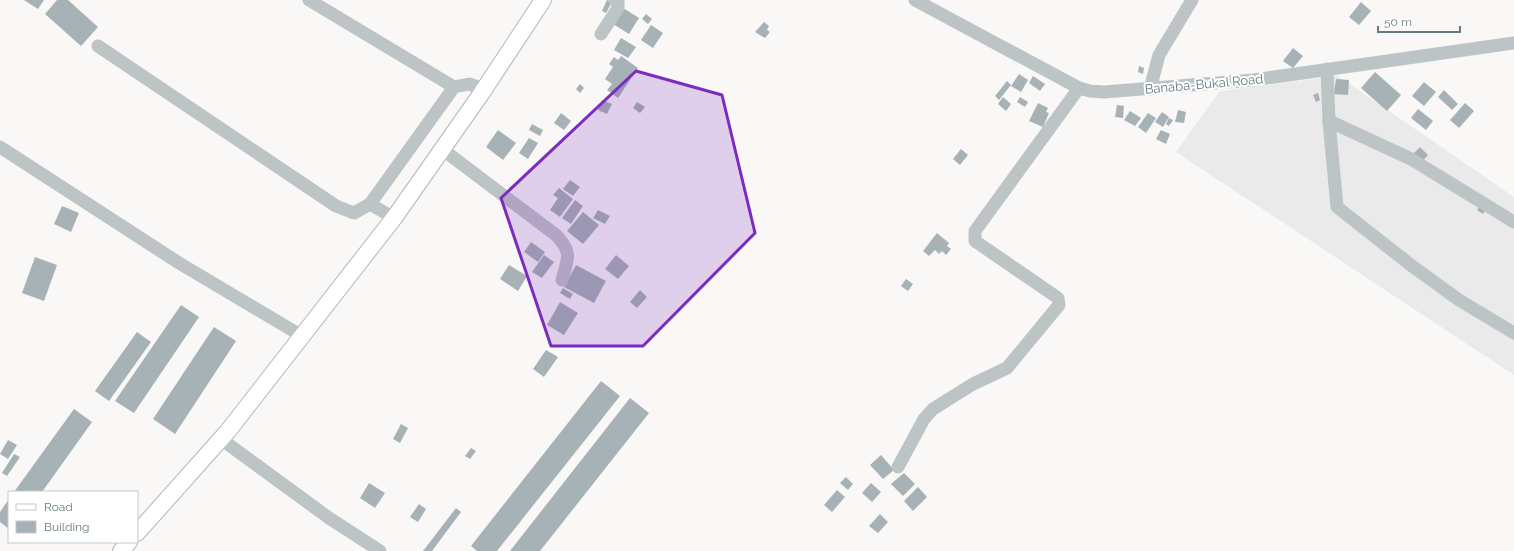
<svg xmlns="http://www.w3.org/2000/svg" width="1514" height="551" viewBox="0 0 1514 551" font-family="Raleway,sans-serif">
<rect width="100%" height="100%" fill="#f9f8f6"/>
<polygon fill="#e9eae9" points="1338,76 1514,197 1514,375 1176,152 1220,91"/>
<g fill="#a6b2b5">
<polygon points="24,0 44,0 38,9"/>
<polygon points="57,0 68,0 98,27 81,46 45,14"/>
<polygon points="607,0 612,2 606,13 602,11"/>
<polygon points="1361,2 1371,11 1359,25 1349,17"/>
<polygon points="623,8 639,18 629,34 613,24"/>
<polygon points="646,14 652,19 648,24 642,19"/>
<polygon points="764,22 769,26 767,30 770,32 765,38 755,32"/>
<polygon points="651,25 663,33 653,48 641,40"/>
<polygon points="621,38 636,47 628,58 614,50"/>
<polygon points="1293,48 1303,56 1293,68 1283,61"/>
<polygon points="621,56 638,68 618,98 607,90 612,84 605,79 613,67 609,64 614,57 618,60"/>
<polygon points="1139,66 1144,68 1143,74 1138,72"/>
<polygon points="1375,72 1401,95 1387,111 1361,88"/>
<polygon points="1019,74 1028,80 1021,92 1011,86"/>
<polygon points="1033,76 1045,84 1040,91 1029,83"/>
<polygon points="1336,79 1349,80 1348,95 1334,94"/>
<polygon points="1007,81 1011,85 999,100 995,96"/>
<polygon points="1424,82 1436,92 1424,106 1412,96"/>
<polygon points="580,84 584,88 580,93 576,89"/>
<polygon points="1444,90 1458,104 1452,110 1438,97"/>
<polygon points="1318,93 1320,100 1316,102 1313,95"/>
<polygon points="1003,97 1011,104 1006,111 998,104"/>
<polygon points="1020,97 1028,102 1025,107 1017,102"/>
<polygon points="602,100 612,104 607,114 598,110"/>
<polygon points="637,102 645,107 640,113 633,108"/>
<polygon points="1038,103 1048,108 1046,112 1049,113 1043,127 1029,121"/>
<polygon points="1465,103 1474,111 1459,128 1450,120"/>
<polygon points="1117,105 1124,106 1123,118 1115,117"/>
<polygon points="1418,109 1433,121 1426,130 1411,118"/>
<polygon points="1178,110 1186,112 1184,123 1175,122"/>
<polygon points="1130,111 1141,118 1135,126 1124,120"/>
<polygon points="1162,112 1169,117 1163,127 1155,122"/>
<polygon points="561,113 571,121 564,130 554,123"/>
<polygon points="1148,113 1156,118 1146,133 1138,127"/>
<polygon points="1169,118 1173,120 1169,126 1166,124"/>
<polygon points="532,124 543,130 540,136 529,130"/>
<polygon points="498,130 516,143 503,160 486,147"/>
<polygon points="1161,130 1170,134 1166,144 1156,139"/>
<polygon points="529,138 538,143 528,159 519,153"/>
<polygon points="1420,147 1428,155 1420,164 1412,155"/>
<polygon points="961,149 968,155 960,165 953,159"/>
<polygon points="570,180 580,187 573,196 563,189"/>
<polygon points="559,188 573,199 560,217 550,210 558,198 553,195"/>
<polygon points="575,200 583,206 571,224 562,218"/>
<polygon points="1480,205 1486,209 1483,214 1477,210"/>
<polygon points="62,206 79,213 71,232 54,224"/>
<polygon points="598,210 610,216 605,224 593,218"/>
<polygon points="583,212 599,225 583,244 567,231"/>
<polygon points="937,233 949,243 947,246 951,249 946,255 942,251 939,254 935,250 929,256 923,251"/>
<polygon points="531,242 545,252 538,262 524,252"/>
<polygon points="544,255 554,262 542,278 532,272"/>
<polygon points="616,255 629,266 618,279 605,269"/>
<polygon points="35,257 57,265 44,301 22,293"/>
<polygon points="509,265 527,276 518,291 500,279"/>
<polygon points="576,265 606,281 594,303 564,287"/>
<polygon points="906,279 913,284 908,291 901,286"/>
<polygon points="563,288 573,294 570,299 560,293"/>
<polygon points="640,290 647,297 637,308 630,302"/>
<polygon points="560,302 578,313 564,335 547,325"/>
<polygon points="181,305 199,317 134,413 115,401"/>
<polygon points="214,327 236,341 175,434 153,419"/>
<polygon points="137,332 151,342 109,401 95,391"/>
<polygon points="546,350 558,357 544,377 533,369"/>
<polygon points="601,381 620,396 497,551 477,551 471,546"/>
<polygon points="630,398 649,413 540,551 510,551"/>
<polygon points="74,409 92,422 42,492 14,492"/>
<polygon points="401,424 408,428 400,443 393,439"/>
<polygon points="8,440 17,445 8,459 0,454"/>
<polygon points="471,448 476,451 470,459 465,456"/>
<polygon points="14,454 20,457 7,476 2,473"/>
<polygon points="881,455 894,470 883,479 870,465"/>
<polygon points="904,473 915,484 903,496 891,484"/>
<polygon points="846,477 853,484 848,490 840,483"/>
<polygon points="369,483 385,493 375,508 360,498"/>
<polygon points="871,483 881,492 872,502 862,493"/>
<polygon points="918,487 927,497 913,511 904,501"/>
<polygon points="837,490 845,497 832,512 824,505"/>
<polygon points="9,499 9,529 0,522 0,512"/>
<polygon points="419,504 426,509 418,522 410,517"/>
<polygon points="456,508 461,512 432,551 423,551"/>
<polygon points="880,514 888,522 878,533 869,526"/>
</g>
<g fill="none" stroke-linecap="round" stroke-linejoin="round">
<defs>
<g id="major">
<polyline points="137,533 228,431 394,218 481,94 543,0"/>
<polyline points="121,551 129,542"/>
</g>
</defs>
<use href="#major" stroke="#b1b8ba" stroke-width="18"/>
<g stroke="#bdc4c6" stroke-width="13">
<polyline points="309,0 454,87 469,84 484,89"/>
<polyline points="915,0 1079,88 1090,91 1104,92 1253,80 1514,43"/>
<polyline points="601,34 618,8 618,1 615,0"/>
<polyline points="98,46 336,206 354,213 370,204"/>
<polyline points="1327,69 1329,121 1337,207 1412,266 1459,300 1514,333"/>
<polyline points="1150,89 1159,55 1192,0"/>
<polyline points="1329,121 1411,159 1514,222"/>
<polyline points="0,147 179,263 302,336"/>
<path d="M442,149l114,86c17,18 12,23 6,45"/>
<polyline points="394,218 370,204 454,87"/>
<polyline points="221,439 329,518 380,551"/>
<polyline points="898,467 924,419 933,409 973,384 1007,368 1059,305 1058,298 975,241 975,231 1079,88"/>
</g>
<use href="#major" stroke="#fff" stroke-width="16"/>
</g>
<path fill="#7b2cbf" fill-opacity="0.2" stroke="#7b2cbf" stroke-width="3" stroke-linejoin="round" d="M636,71l86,24 33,138 -112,113h-92l-50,-148z"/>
<g text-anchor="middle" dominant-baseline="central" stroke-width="4" stroke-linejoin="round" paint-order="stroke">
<g font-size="13" fill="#647a80" stroke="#fff">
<text transform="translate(1204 84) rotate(-5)">Banaba-Bukal Road</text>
</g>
</g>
<rect x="8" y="491" width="130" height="52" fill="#ffffff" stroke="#c1cacc"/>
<rect x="16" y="504" width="20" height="6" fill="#ffffff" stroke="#c1cacc"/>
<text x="44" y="511" font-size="12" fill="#647a80">Road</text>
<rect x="16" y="521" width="20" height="12" fill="#a6b2b5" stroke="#c1cacc"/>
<text x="44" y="531" font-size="12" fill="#647a80">Building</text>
<path d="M1378 26v6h82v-6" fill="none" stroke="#647a80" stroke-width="2"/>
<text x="1384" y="26" font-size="12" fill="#647a80" stroke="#ffffff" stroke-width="3" paint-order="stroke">50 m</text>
</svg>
